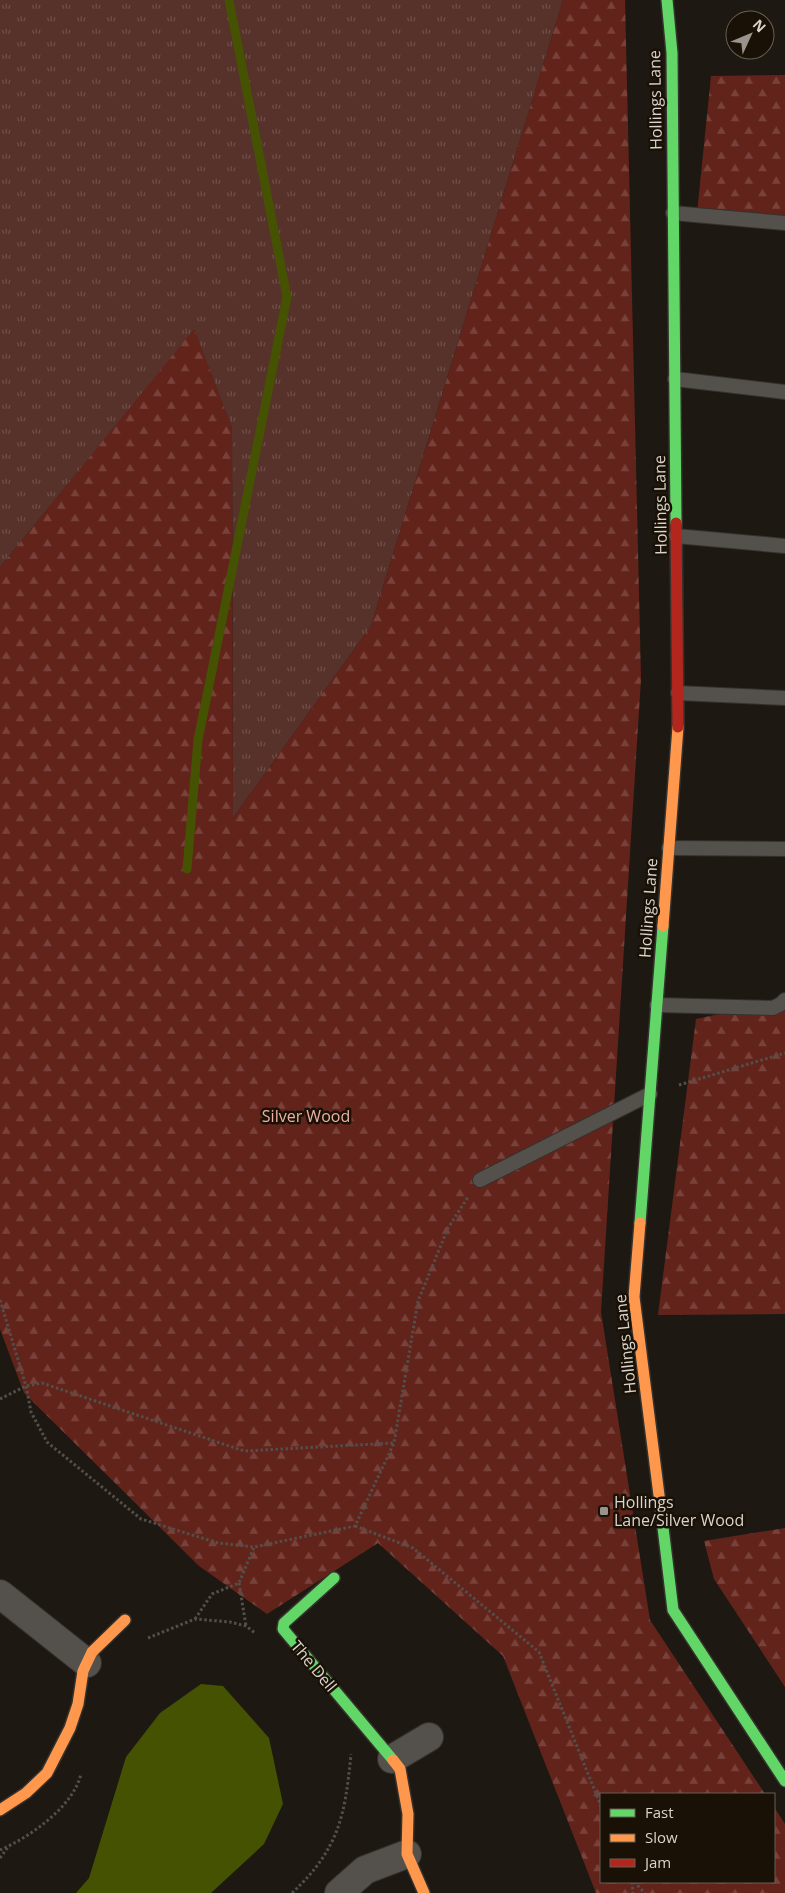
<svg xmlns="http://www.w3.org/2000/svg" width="785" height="1893" viewBox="0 0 785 1893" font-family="'Open Sans',sans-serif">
<defs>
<pattern id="grass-tufts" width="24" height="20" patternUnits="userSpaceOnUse" patternTransform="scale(1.25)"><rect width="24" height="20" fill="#57322b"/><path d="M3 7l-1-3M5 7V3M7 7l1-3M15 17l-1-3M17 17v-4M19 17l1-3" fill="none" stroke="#6f4f49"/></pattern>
<pattern id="forest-firs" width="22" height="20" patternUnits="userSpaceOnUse" patternTransform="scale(1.25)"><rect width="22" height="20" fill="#62231b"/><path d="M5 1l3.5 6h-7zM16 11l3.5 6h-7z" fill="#78423b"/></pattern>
</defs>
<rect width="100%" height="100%" fill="#1d1912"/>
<polygon fill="url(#grass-tufts)" points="0,0 563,0 371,626 233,818 232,428 194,330 0,567"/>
<g fill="url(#forest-firs)">
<polygon points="563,0 625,0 641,679 601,1312 650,1620 765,1794 601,1794 601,1882 774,1882 774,1807 785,1824 785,1893 596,1893 503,1656 378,1543 267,1614 199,1566 24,1393 0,1329 0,567 194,329 232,428 233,818 371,626"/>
<polygon points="785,75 785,226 696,223 711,76"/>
<polygon points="785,1000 785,1314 658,1315 696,1019"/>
<polygon points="785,1528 785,1687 714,1579 704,1541"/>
</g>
<polygon fill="#445202" points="201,1684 223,1686 269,1738 283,1804 264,1844 211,1893 76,1893 89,1878 126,1757 160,1713"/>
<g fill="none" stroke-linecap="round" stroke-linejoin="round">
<polyline stroke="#445202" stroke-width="9" points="187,869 198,740 287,297 229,0"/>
<defs>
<g id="lane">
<polyline points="673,213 785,223"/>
<polyline points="675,379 785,392"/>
<polyline points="676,536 785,546"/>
<polyline points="678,693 785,698"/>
<polyline points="669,848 785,849"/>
<polyline points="657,1005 773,1008 781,1004 785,1000"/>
<polyline points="480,1180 650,1094"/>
</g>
<g id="street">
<polyline points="0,1594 87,1663"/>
<polyline points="392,1759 429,1737"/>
<polyline points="339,1893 365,1870 407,1854"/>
</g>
<g id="fast">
<polyline points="667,0 672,53 676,523"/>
<polyline points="640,1223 663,926"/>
<polyline points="661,1511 673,1610 785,1781"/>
<polyline points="334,1578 284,1623 283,1629 393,1760"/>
</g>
<g id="slow">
<polyline points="663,926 678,727"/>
<polyline points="640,1223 634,1297 661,1511"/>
<polyline points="393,1760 400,1769 408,1814 407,1854 424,1893"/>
<polyline points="0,1810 26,1793 47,1773 70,1728 78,1704 83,1671 92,1652 125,1620"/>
</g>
<polyline id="jam" points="676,523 678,727"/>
</defs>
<use href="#lane" stroke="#35322d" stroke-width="16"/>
<use href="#street" stroke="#35322d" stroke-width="30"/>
<use href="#fast" stroke="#35322d" stroke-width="14"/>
<use href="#slow" stroke="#35322d" stroke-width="14"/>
<use href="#jam" stroke="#35322d" stroke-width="14"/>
<g stroke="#534f4b" stroke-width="3" stroke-dasharray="2.5 2.5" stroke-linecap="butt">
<polyline points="679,1085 785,1053"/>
<polyline points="0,1300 26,1386 31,1412 47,1442 141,1519 218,1543 254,1547 355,1526 394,1443 418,1301 448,1228 468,1197"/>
<polyline points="0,1399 26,1386 42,1383 244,1451 394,1443"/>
<polyline points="355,1526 413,1548 539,1652 601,1806"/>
<polyline points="239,1583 246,1626"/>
<polyline points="195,1619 212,1594 239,1583 254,1547"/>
<polyline points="148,1638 195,1619 230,1622 246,1626 255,1633"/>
<path d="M0,1850c30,-13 73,-43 81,-76"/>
<polyline points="0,1858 8,1847"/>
<polyline points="632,1882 633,1893"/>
<polyline points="634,1882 645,1893"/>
<path d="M292,1893c47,-44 53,-77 59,-139"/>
</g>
<use href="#lane" stroke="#54514c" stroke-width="14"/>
<use href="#street" stroke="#54514c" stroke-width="28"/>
<use href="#fast" stroke="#63d668" stroke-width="11"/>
<use href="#slow" stroke="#ff974d" stroke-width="11"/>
<use href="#jam" stroke="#b3261e" stroke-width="11"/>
</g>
<rect fill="#98938c" stroke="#191106" stroke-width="2" x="599" y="1506" width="10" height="10" rx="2.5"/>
<g text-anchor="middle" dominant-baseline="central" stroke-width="5" stroke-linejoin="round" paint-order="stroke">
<g font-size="16" fill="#dad4cd" stroke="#191106">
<text transform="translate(655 100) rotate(-91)">Hollings Lane</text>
<text transform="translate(660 505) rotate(-91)">Hollings Lane</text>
<text transform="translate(648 908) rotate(-86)">Hollings Lane</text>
<text transform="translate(625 1344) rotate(-96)">Hollings Lane</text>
<text transform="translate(314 1666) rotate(50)">The Dell</text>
</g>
<g font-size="16" fill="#f1afa3" stroke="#191106">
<text x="306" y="1116">Silver Wood</text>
</g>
<g font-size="16" fill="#dad4cd" stroke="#191106" text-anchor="start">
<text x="614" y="1502">Hollings<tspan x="614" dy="18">Lane/Silver Wood</tspan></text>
</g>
</g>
<rect x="600" y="1793" width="175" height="90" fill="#191106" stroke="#665f56"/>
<rect x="610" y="1809" width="25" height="8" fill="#63d668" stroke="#665f56"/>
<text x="645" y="1818" font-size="15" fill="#dad4cd">Fast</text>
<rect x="610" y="1834" width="25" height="8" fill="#ff974d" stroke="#665f56"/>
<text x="645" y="1843" font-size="15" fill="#dad4cd">Slow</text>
<rect x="610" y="1859" width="25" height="8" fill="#b3261e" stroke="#665f56"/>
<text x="645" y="1868" font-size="15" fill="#dad4cd">Jam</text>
<g transform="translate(750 35) rotate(46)"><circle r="24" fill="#191106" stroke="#665f56"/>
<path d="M0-4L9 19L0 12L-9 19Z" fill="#98938c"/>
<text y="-8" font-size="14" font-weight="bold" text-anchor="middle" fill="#dad4cd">N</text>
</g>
</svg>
